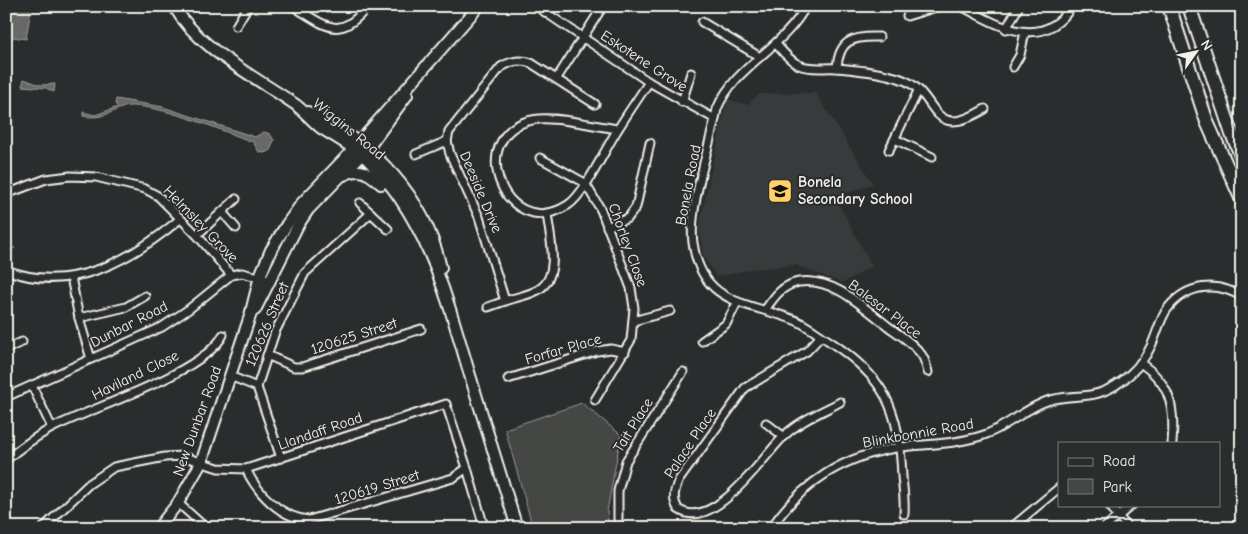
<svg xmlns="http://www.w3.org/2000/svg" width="1248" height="534" viewBox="0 0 1248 534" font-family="'Comic Neue',sans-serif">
<rect width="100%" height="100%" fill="#2a2d2e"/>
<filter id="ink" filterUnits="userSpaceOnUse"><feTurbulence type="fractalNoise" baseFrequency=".02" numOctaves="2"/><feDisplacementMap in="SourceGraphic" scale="10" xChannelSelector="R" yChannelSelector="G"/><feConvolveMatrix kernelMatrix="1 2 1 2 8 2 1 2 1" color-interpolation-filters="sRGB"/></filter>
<g filter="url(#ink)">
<polygon fill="#373a3a" points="816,93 873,184 835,197 872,266 843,283 795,265 752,269 716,277 703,255 699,227 727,99 747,105 759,94"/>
<polygon fill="#444645" stroke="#9c9c96" points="582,403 621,435 607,511 609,528 533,528 505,429"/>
<g fill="#676866" stroke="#9f9f9a">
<polygon points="8,6 31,9 26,39 6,36"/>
<polygon points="24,79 40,85 55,84 54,92 46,88 22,86"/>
<path d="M116,99l47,8 92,30 9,-5 6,2 4,6 -4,11 -6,2 -5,-1 -6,-10c-33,-12 -84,-34 -119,-36 -18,-1 -26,15 -51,10v-4l12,3 23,-8 -3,-3z"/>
</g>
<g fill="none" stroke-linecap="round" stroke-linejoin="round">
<polyline stroke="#9f9f9a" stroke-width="2" points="6,251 14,248"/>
<defs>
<g id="street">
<path d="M293,6c33,20 46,36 75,0"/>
<polyline points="536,6 649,82 715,119"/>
<path d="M806,6c-22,42 -71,59 -89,103 -7,37 -29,100 -24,134 9,64 58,59 104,78 11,5 21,13 32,20 57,37 70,68 73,135 1,12 3,25 2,38"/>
<path d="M961,6c36,19 81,47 111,0"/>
<polyline points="907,16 940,6"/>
<polyline points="702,22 760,57"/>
<polyline points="236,26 248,6"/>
<polyline points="1006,29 1019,6"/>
<path d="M776,44c7,8 13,16 23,21 11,5 26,2 38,3 20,2 46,4 64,11 40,14 26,65 84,30"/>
<polyline points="1013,67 1020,55 1025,32"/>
<path d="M837,68c2,-28 16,-32 42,-31"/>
<polyline points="557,78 603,6"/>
<polyline points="682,102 691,73"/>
<path d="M618,129c-23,-3 -58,-12 -79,-10 -78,8 -37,127 29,86 17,-11 38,-58 50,-76 10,-16 21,-32 31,-47"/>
<polyline points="895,139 932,157"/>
<polyline points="889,150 918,91"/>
<polyline points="416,154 447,141"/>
<polyline points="540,158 585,183 601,210 631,288 634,308 631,340 595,400"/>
<polyline points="6,194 46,179 70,176 96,177 145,189 158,196 197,235 231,275"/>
<polyline points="360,203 388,229"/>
<polyline points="222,212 236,228"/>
<path d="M547,213c2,21 14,60 -6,75 -9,7 -25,9 -36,13l-26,-84 -29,-63 -3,-13 2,-9 52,-65c10,-6 19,-8 30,-4l64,41"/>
<polyline points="607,227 628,218 636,207 650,143"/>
<polyline points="197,235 236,199"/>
<path d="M6,270c65,25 125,-10 174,-51"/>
<polyline points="71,277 79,318 91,359"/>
<polyline points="488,307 505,301"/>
<path d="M765,310c9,-13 17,-25 34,-28 35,-5 65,26 90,45 11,8 23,15 32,27 4,5 5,11 7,18"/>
<polyline points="79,318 126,307 145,296"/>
<polyline points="633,321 670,311"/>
<path d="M821,336l-14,15 -62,37 -66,92c-5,10 -7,19 -1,29 35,25 86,-54 106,-73 15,-15 38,-24 56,-34"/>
<polyline points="702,341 726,324 737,303"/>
<polyline points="6,349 22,342"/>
<polyline points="267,355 294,367 302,367 421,329"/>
<path d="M1140,363c31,20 35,45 32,80"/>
<polyline points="230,376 257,387 281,458"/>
<polyline points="508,379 597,351 611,349 625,352"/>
<polyline points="32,386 52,428"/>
<polyline points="257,387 275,332 305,273 371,213"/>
<polyline points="6,397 162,327 189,309 231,275 242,273 269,280"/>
<polyline points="766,423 783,436"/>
<path d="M6,460c14,-12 28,-22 44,-31 40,-21 154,-56 173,-94"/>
<polyline points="467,468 484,527"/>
<polyline points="178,503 206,528"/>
<polyline points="1109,505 1128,528"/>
<path d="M43,528l46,-44 25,-17 51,-10 17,-1 36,12 28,1 200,-65 21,64 -14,10 -144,42c-28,-2 -52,-27 -63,-51"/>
<polyline points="618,528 618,491 626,461 683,372"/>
<path d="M771,528c32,-47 74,-73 131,-81 27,-3 56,-3 82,-12 23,-8 40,-26 63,-34 17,-6 35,-3 52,-8 22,-7 43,-27 52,-47 6,-12 9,-28 17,-38 19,-24 49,-27 74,-11"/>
<polyline points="1011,528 1059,488"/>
<polyline points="1104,528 1132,505"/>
</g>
<g id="secondary">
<path d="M174,6c24,43 82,71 122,99 9,7 16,16 25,23 16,10 33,19 47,32 58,56 79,138 101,212 16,52 32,104 48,156"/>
<path d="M308,112c66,31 117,84 133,156"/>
<path d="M344,175c16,-9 25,-2 37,9"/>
<polyline points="255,310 298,225 308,210 368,148 407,95"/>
<polyline points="158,528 178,503 201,463 250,316 260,276 271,250 287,224 302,203 348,155 479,6"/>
</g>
<g id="highway">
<polyline points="1169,6 1207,122 1242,200"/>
<polyline points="1189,6 1232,134 1242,157"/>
</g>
</defs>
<use href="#street" stroke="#f4f1e8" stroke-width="11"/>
<use href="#secondary" stroke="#f4f1e8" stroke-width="14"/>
<use href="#highway" stroke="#f4f1e8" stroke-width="16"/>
<use href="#street" stroke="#2a2d2e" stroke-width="7"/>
<use href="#secondary" stroke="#2a2d2e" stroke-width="10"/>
<use href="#highway" stroke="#2a2d2e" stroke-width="12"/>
</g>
</g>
<defs>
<symbol id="school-square" viewBox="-11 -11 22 22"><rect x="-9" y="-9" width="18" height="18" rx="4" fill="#ffd166" stroke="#2a2d2e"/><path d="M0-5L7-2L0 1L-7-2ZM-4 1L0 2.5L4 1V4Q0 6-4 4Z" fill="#111"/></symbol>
</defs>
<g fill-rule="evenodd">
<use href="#school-square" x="766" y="177" width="28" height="28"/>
</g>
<g text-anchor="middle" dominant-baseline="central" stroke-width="4" stroke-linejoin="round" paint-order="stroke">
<g font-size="15" fill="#f4f1e8" stroke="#2a2d2e">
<text transform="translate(644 61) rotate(33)">Eskotene Grove</text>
<text transform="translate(349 129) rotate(39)">Wiggins Road</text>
<text transform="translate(688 185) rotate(-79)">Bonela Road</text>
<text transform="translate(481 192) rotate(67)">Deeside Drive</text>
<text transform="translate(201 224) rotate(46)">Helmsley Grove</text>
<text transform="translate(628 245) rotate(70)">Chorley Close</text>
<text transform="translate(885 309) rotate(37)">Balesar Place</text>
<text transform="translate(129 324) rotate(-27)">Dunbar Road</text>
<text transform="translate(267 324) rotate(-67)">120626 Street</text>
<text transform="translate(354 336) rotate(-18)">120625 Street</text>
<text transform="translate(563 349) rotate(-16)">Forfar Place</text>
<text transform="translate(135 375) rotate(-26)">Haviland Close</text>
<text transform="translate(197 421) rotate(-70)">New Dunbar Road</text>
<text transform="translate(633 425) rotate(-58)">Tait Place</text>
<text transform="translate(320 431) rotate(-19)">Llandaff Road</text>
<text transform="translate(918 433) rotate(-10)">Blinkbonnie Road</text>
<text transform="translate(690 443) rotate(-56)">Palace Place</text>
<text transform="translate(377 487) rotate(-17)">120619 Street</text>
</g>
<g font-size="15" font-weight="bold" fill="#f4f1e8" stroke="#2a2d2e" text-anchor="start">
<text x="798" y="182">Bonela<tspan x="798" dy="17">Secondary School</tspan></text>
</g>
</g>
<rect width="1248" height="534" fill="none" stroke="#2a2d2e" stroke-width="25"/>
<rect x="12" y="12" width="1223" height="509" fill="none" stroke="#f4f1e8" stroke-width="2" filter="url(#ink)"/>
<rect x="1058" y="442" width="162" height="65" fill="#2a2d2e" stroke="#7b7b78"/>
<rect x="1068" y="458" width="25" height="8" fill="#2a2d2e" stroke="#7b7b78"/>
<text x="1103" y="466" font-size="15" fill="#f4f1e8">Road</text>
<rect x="1068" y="479" width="25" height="15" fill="#444645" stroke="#7b7b78"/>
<text x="1103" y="492" font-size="15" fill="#f4f1e8">Park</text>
<g transform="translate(1196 52) rotate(57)" stroke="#2a2d2e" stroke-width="4" paint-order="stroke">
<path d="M0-4L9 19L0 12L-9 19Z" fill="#f4f1e8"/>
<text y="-8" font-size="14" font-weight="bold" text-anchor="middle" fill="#f4f1e8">N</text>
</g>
</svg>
